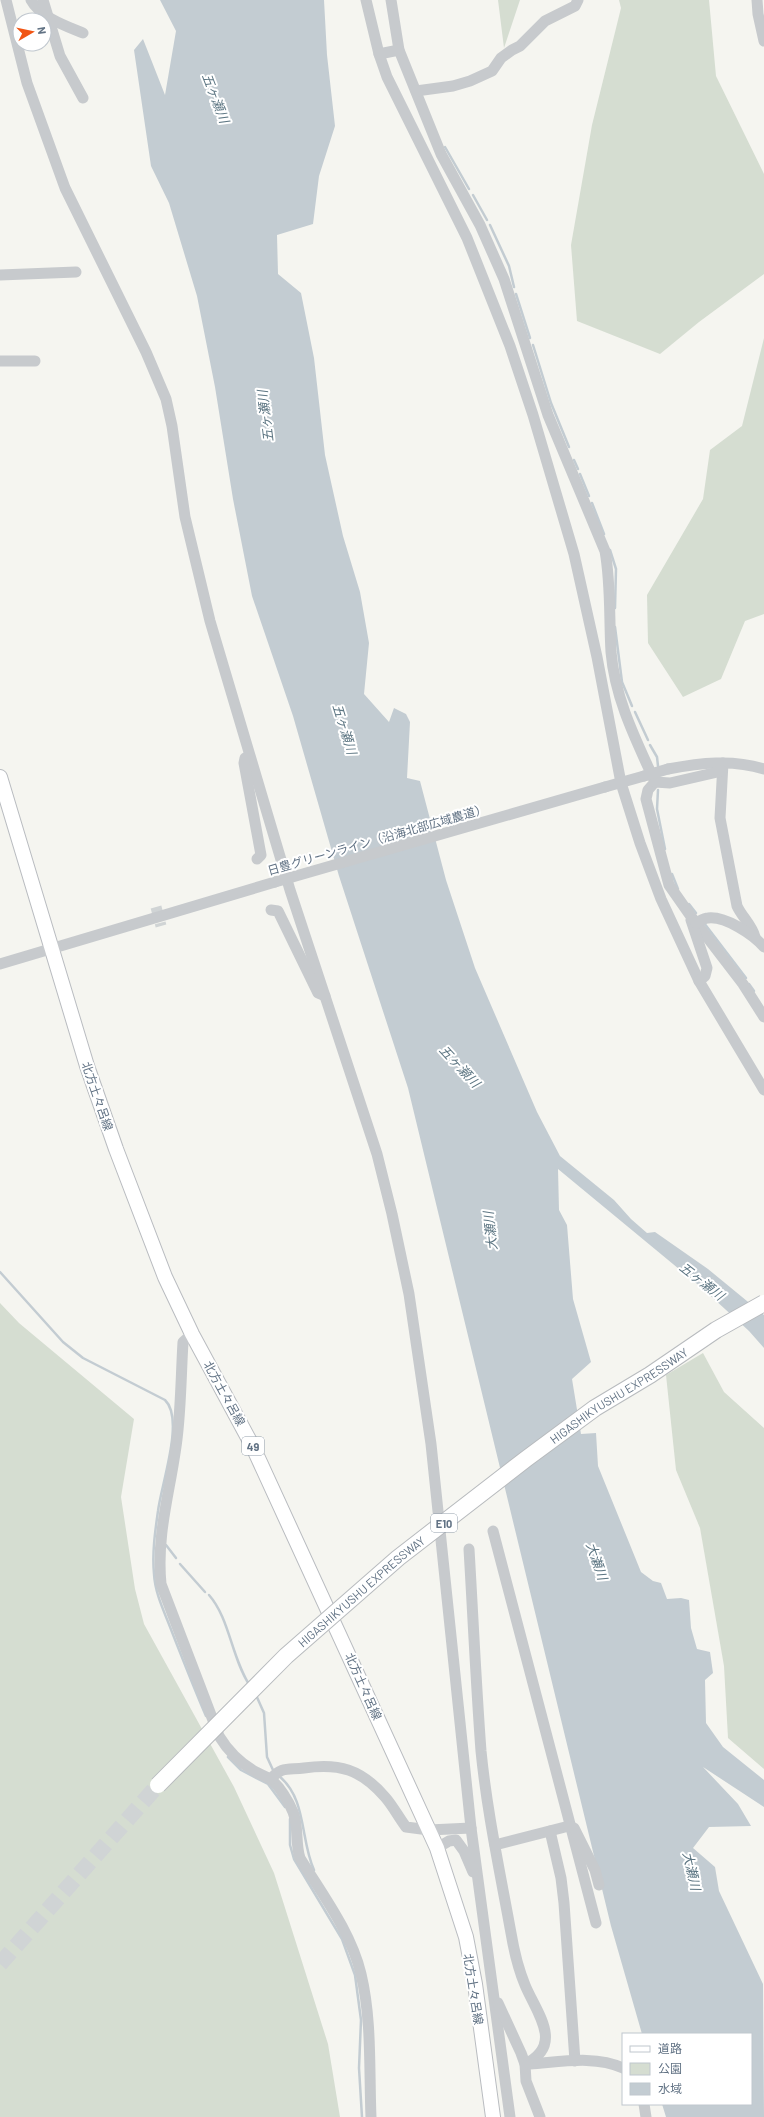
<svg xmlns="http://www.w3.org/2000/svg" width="764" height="2117" viewBox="0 0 764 2117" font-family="Barlow,'Noto Sans JP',sans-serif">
<rect width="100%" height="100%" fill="#f5f5f0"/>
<g fill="#d5ddd1">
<polygon points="498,0 520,0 504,48"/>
<polygon points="619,0 709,0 716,76 764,174 764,274 699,322 660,354 577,321 571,245 592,125 621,8"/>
<polygon points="764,338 764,614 745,621 721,679 683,697 648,643 647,595 703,499 710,450 742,426"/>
<polygon points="0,1303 19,1323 134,1419 121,1497 135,1589 144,1624 234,1787 274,1873 328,2044 340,2117 0,2117"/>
<polygon points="703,1353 724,1392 764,1428 764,1769 728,1738 724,1666 700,1528 676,1470 666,1375"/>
</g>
<polygon fill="#c3ccd2" points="160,0 324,0 327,55 335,126 319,176 313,224 277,235 278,274 301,293 314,358 325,455 343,536 360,592 369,643 364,694 389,722 394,708 406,714 410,722 407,778 420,781 446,880 475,968 537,1112 560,1156 614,1200 631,1219 647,1233 655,1232 708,1269 764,1315 764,1348 749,1331 702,1288 558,1169 559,1210 567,1225 573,1299 591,1362 572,1379 581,1434 596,1433 598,1466 641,1572 653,1581 661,1583 667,1599 681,1598 689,1600 691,1628 697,1649 710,1652 713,1673 705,1680 706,1723 723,1747 764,1780 764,1807 703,1767 738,1804 751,1826 709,1827 693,1848 715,1867 719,1891 763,1984 764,2117 666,2117 662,2104 751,2104 751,2034 642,2034 611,1926 408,1088 339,876 293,716 252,596 233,499 215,387 197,296 169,203 151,166 134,50 143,39 165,95 176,31"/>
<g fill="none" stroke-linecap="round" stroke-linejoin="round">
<g stroke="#c3ccd2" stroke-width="2.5">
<polyline points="445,147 469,189"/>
<polyline points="473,195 487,220"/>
<polyline points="490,225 509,266 514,287"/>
<polyline points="516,294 530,338"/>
<polyline points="533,345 551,403 569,447"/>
<polyline points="574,460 578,469"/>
<polyline points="580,474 589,496"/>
<polyline points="592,503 604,534"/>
<polyline points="610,550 616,569 615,608"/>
<polyline points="615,627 622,682 632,706"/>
<polyline points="635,712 648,740"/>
<polyline points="650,745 657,757 658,766"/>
<polyline points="658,790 657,809 665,849"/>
<polyline points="672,874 678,889"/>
<polyline points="689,904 696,913"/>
<polyline points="704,923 746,978"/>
<polyline points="749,984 754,991"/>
<path d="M0,1272l63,70 20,16 82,42c20,19 -4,85 -7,111 -3,21 -6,42 -4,63 1,20 11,39 18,58 11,28 22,56 34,84"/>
<polyline points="166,1545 176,1558"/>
<polyline points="180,1564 205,1592"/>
<path d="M209,1595c21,24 22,62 41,91"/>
<polyline points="256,1695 264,1713 267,1757 273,1770"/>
<polyline points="228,1757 241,1770 268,1784 285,1807"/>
<path d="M279,1776c28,23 21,63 35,94"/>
<polyline points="290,1819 290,1845 294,1859 342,1939 355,1975 361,2020 359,2068 362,2117"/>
</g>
<polyline stroke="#d0d4d5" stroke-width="11" stroke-dasharray="11 5.5" stroke-linecap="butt" points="156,907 161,926"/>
<polyline stroke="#d0d4d5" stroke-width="16" stroke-dasharray="16 8" stroke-linecap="butt" points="0,1964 158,1785"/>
<defs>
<polyline id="major" points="0,777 87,1066 116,1149 165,1277 192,1334 253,1447 437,1848 466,1937 475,1984 493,2117"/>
</defs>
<use href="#major" stroke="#b9bcc0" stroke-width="16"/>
<g stroke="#c7cacd" stroke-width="11">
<polyline points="6,0 27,83 65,188 146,352 166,399 172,426 185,517 210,621 290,890 377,1154 392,1214 409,1294 431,1444 471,1828 510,2117"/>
<path d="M31,0c9,17 35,26 52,33"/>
<polyline points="43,0 60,56 83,98"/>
<polyline points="366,0 379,54 387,77 467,238 510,346 533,415 574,554 597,657 621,783 640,843 661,899 699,981 764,1090"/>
<path d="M391,0l8,50 42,104 39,71 24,54 44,136 57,136c6,33 4,67 6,101 4,47 25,88 44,130l-7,8 -2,9 23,86 21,30 53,69 21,33"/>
<polyline points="757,0 758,14 764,41"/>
<polyline points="379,54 399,50"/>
<polyline points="416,91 453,86 470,81 492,71 501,58 512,50 520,46 545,21 575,6 578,0"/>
<polyline points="0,275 76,272"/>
<polyline points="0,361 35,361"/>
<polyline points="245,758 244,763 261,855 257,859"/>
<path d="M723,763l-3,55 17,88c5,11 15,19 18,31"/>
<path d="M668,769c32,-6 64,-10 96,0"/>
<polyline points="655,782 670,783 722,771"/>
<polyline points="605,787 644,776"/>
<polyline points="271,910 278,911 318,993 325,996"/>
<polyline points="691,920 707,968 705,976 699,981"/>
<path d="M696,923c4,-2 8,-5 12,-5 17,-2 45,16 56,29"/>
<polyline points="0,964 275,882"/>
<path d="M192,1334l-9,8c-2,33 -2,65 -6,97 -6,50 -21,94 -16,145l58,152c9,15 21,27 37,36 5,3 10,4 14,7 9,6 19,23 23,33 6,14 2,31 7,46 22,36 51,74 61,116 11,46 8,96 10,143"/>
<polyline points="493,1531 596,1923"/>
<path d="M469,1549c4,67 7,135 12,202 6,61 19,121 30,182 3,18 7,35 14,52 11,27 40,60 0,79"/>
<path d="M271,1779c10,-13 18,-9 33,-11 35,-5 57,1 81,29 8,9 14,21 21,30l23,3 42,-2"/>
<polyline points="550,1831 561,1878 564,1903 575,2061"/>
<polyline points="495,1845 569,1826 574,1828 595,1870 599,1885"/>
<polyline points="437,1848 449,1841 456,1840 464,1851 473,1872"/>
<polyline points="498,2003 521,2053 525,2064 526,2081 540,2117"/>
<path d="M530,2064c30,-2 65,-9 93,4"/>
<polyline points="644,2104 646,2117"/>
</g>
<use href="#major" stroke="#fff" stroke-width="14"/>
<defs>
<g id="highway-bridge">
<path id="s1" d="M158,1785l128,-129 112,-98 128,-99 69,-51 55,-33 66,-45 48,-27"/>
</g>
</defs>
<use href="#highway-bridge" stroke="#b8bbbe" stroke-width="18" stroke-linecap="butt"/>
<g stroke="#c7cacd" stroke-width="11">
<polyline points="644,776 668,769"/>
<polyline points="275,882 605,787"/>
</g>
<use href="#highway-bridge" stroke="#fff" stroke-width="16"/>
</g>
<g text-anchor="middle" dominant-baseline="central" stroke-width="4" stroke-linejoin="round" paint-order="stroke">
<g fill="#fff" stroke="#909ca9" stroke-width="1">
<rect x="242" y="1437" width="22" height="18" rx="3"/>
<rect x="431" y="1514" width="26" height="18" rx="3"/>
</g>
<g font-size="11" font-weight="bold" fill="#617284">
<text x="253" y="1446">49</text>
<text x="444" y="1523">E10</text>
</g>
<g font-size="12" fill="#617284" stroke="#fff">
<text transform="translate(377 839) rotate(-16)">日豊グリーンライン（沿海北部広域農道）</text>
<text transform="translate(98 1096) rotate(71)">北方土々呂線</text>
<text transform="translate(225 1393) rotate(61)">北方土々呂線</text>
<text stroke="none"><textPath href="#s1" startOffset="605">HIGASHIKYUSHU EXPRESSWAY</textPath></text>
<text stroke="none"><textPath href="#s1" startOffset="281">HIGASHIKYUSHU EXPRESSWAY</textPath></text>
<text transform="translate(364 1686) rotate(66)">北方土々呂線</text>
<text transform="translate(474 1989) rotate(81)">北方土々呂線</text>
</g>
<g font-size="13" font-style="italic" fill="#5c7582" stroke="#fff">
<text transform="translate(216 98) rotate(69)">五ヶ瀬川</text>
<text transform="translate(265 416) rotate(-97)">五ヶ瀬川</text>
<text transform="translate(345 729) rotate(73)">五ヶ瀬川</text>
<text transform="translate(460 1066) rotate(47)">五ヶ瀬川</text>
<text transform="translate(490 1231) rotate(-96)">大瀬川</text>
<text transform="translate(702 1281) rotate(38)">五ヶ瀬川</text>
<text transform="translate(597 1561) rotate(71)">大瀬川</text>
<text transform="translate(692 1871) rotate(77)">大瀬川</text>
</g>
</g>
<rect x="622" y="2033" width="130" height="72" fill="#ffffff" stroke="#c0c7ce"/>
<rect x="630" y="2046" width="20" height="6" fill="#ffffff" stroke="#c0c7ce"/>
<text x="658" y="2053" font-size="12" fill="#617284">道路</text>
<rect x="630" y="2063" width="20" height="12" fill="#d5ddd1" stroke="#c0c7ce"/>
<text x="658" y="2073" font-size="12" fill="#617284">公園</text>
<rect x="630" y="2083" width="20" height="12" fill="#c3ccd2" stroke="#c0c7ce"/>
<text x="658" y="2093" font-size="12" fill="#617284">水域</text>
<g transform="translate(32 32) rotate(81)"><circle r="19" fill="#ffffff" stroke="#c0c7ce"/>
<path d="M0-3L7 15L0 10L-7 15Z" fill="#f15514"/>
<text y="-6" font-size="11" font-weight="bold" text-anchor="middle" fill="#617284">N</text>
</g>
</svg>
